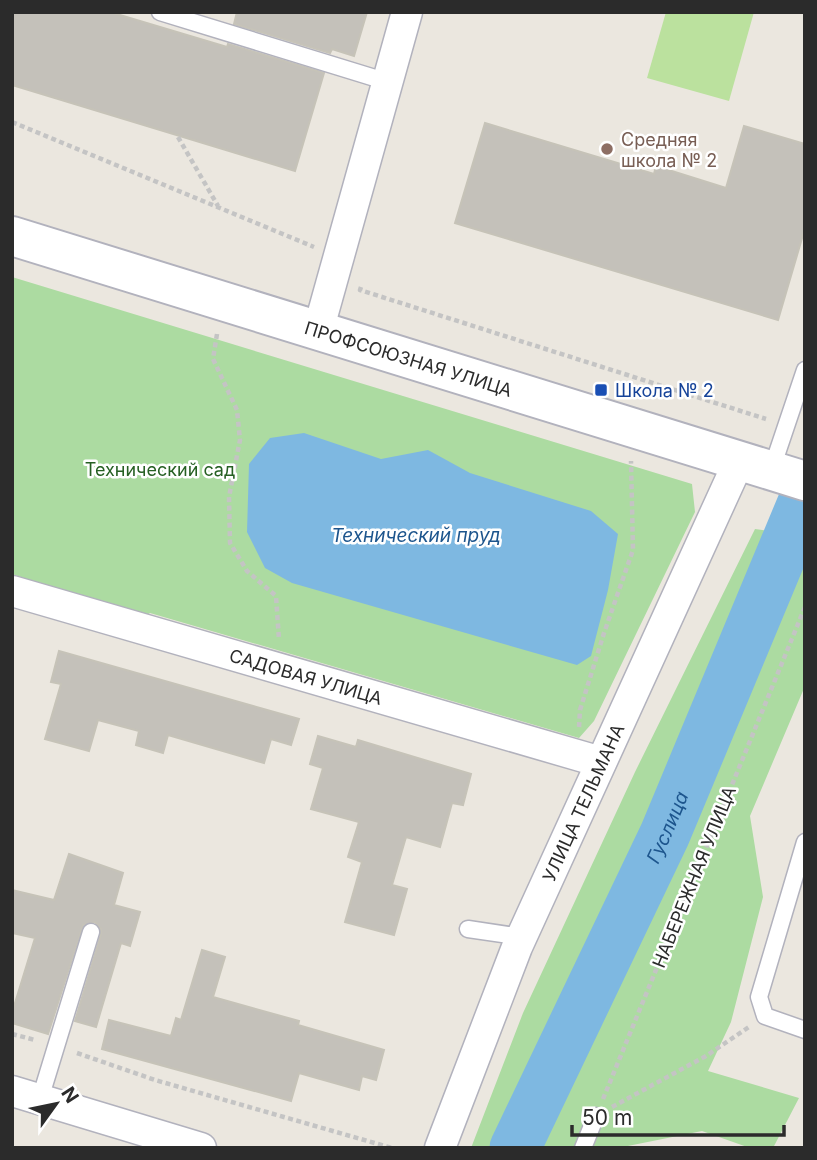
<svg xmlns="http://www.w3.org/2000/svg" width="817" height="1160" viewBox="0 0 817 1160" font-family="Inter,sans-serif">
<rect width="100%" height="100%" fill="#ebe7df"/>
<g fill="#acdba1">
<polygon points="12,277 692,484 695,512 594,721 579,738 150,613 142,618 12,574"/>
<polygon points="755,529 805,536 805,686 750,816 763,897 731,1022 708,1071 799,1098 773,1148 750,1148 702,1131 618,1148 471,1148 523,1013 635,772"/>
</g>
<polygon fill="#bbe19e" points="666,12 754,12 729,101 647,78"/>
<polygon fill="#7eb8e1" points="304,433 381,459 428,450 470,473 591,511 618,534 608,590 591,656 577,665 292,583 265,568 247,532 249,464 270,438"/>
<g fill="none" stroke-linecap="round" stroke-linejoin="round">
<path stroke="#7eb8e1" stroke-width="51" id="s1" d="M515,1148l150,-314 140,-336"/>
</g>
<g fill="#c4c1ba" stroke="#c6c3b8" stroke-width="2">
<polygon points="12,12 110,12 227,47 228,44 324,73 295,171 12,85"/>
<polygon points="237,12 367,12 354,56 332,49 330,53 234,24"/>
<polygon points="485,123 654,174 656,166 726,188 744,126 805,144 805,228 778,320 455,223"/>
<polygon points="59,651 299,719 291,745 271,739 264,763 168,735 163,753 136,745 139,731 98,720 89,751 45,739 61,684 51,682"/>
<polygon points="318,736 356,747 358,740 471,774 463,805 452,803 440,847 406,837 392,885 407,889 394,935 345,922 362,862 348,857 359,822 311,809 323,768 310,764"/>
<polygon points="69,854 123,873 114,905 140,912 130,946 121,943 96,1027 75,1021 101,934 101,929 95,922 83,925 48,1034 12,1023 12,1013 35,938 12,933 12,890 54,900"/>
<polygon points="202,950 225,957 213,997 299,1021 298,1025 384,1050 376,1080 362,1076 359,1090 299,1073 291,1101 102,1049 109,1020 171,1036 176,1018 181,1020"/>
</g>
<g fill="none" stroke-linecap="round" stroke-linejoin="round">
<defs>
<g id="service">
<polyline points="160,12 388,82"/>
<polyline points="771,471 805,370"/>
<polyline points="805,842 759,997 765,1016 805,1030"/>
<polyline points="468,929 522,937"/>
<polyline points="40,1099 91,932"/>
<polyline points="583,1148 596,1116"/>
</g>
<g id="minor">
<polyline points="318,331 407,12"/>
<path id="s2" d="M12,591l589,171"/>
<polyline points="12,1091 201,1148"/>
<path id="s3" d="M440,1148l77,-201 222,-486"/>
</g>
<g id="secondary">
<path id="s4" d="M12,236l793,245"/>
</g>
</defs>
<use href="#service" stroke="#b2b2bd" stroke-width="19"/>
<use href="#minor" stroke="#b2b2bd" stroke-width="33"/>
<use href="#secondary" stroke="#b2b2bd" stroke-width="42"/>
<g stroke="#c4c4c4" stroke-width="4.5" stroke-dasharray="5 3.5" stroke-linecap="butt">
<polyline points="12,122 314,247"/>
<polyline points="178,137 218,206"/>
<polyline points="361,287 360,290 766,419"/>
<polyline points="217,334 213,359 237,410 240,440 229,497 230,543 247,571 276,596 279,640"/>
<polyline points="579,727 580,710 604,633 633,550 631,461"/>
<polyline points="12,1034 35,1040"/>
<polyline points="77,1053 155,1080 392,1148"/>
<polyline points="603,1099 805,607"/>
<polyline points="612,1107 706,1056 749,1027"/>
</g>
<use href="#service" stroke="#fff" stroke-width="16"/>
<use href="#minor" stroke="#fff" stroke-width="30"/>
<use href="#secondary" stroke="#fff" stroke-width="38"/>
</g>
<circle fill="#8d6e63" stroke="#fff" stroke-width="2.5" cx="607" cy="149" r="7"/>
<rect fill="#1a4fb4" stroke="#fff" stroke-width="2.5" x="594" y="383" width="14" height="14" rx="3.5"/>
<g text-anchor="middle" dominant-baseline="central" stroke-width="5" stroke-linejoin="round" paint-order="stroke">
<g font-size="18" fill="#785e54" stroke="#fff" text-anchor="start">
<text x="621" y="139">Средняя<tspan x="621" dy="21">школа № 2</tspan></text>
</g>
<g font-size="18" fill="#2b2b2b" stroke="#fff">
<text stroke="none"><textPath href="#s4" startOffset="415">ПРОФСОЮЗНАЯ УЛИЦА</textPath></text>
<text stroke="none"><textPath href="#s2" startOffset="306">САДОВАЯ УЛИЦА</textPath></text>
<text stroke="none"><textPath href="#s3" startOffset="374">УЛИЦА ТЕЛЬМАНА</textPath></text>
<text transform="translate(694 877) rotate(-68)">НАБЕРЕЖНАЯ УЛИЦА</text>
</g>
<g font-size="18" fill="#164399" stroke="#fff" text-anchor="start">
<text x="615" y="390">Школа № 2</text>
</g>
<g font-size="18" fill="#266023" stroke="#fff">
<text x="160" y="469">Технический сад</text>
</g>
<g font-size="19" font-style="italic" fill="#1d558d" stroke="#fff">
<text x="416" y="535">Технический пруд</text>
<text stroke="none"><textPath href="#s1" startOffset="355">Гуслица</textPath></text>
</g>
</g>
<rect width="817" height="1160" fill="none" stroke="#2b2b2b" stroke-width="28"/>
<g transform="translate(56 1104) rotate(57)" stroke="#ffffff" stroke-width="5" paint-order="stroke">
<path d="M0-5L12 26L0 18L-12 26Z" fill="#2b2b2b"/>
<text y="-10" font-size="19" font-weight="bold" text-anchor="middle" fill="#2b2b2b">N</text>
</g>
<path d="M572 1125v10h212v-10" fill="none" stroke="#2b2b2b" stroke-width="3.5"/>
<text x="582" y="1125" font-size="21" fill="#2b2b2b" stroke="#ffffff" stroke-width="5" paint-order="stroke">50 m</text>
</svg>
